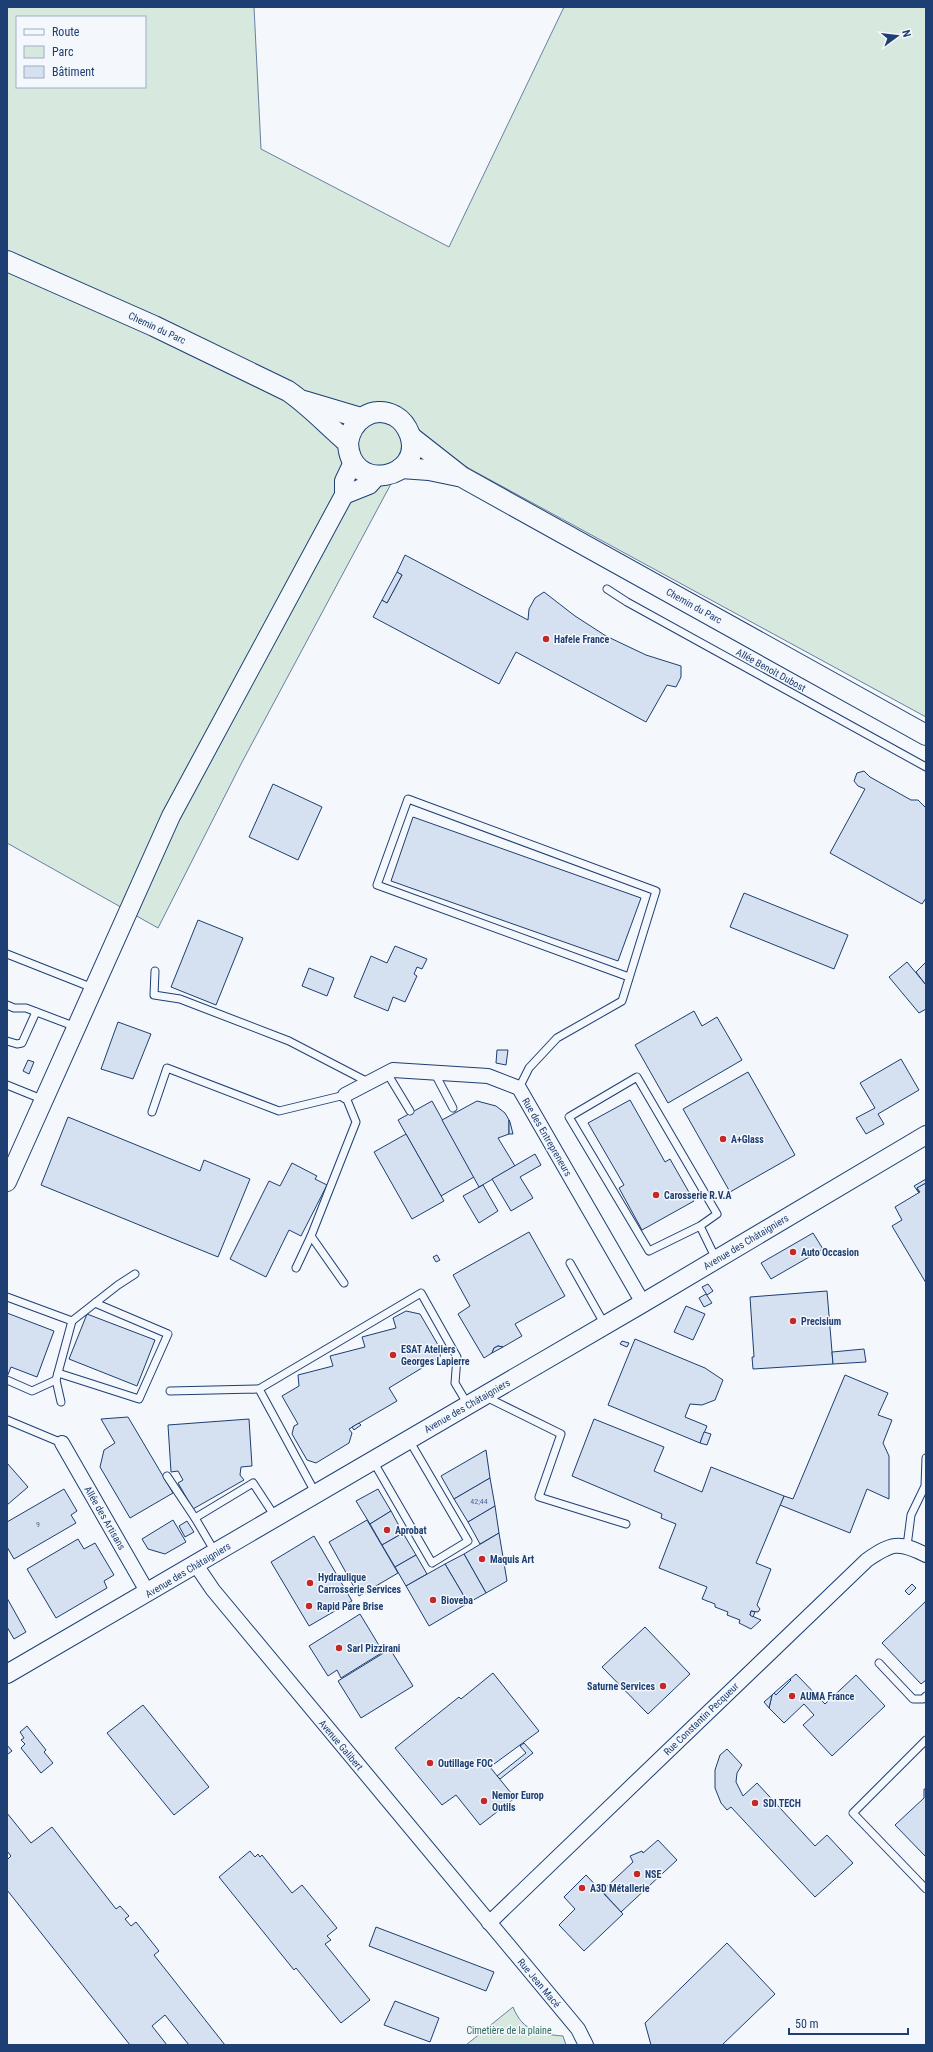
<svg xmlns="http://www.w3.org/2000/svg" width="933" height="2052" viewBox="0 0 933 2052" font-family="'Roboto Condensed',sans-serif">
<rect width="100%" height="100%" fill="#f4f7fb"/>
<g fill="#d7e8df" stroke="#687fa3" fill-rule="evenodd">
<path d="M7,7h247l7,142 188,98 115,-240h362v710l-511,-278 -174,325 -83,164 -151,-85zM17,17h128v70h-128z"/>
<path d="M513,2007c10,25 27,27 50,29l3,9h-100z"/>
</g>
<g fill="#d5e0f0" stroke="#1d3f73">
<polygon points="405,555 528,620 529,609 535,598 544,592 575,616 606,636 646,655 681,666 681,677 676,687 667,685 646,722 516,652 499,684 373,617 382,600 387,603 402,575 397,572"/>
<polygon points="397,572 402,575 387,603 382,600"/>
<polygon points="864,771 870,777 911,800 918,800 926,808 926,898 922,904 830,853 865,789 858,786 854,781 857,773"/>
<polygon points="273,784 322,807 298,860 249,837"/>
<polygon points="413,817 641,898 618,961 391,881"/>
<polygon points="744,893 848,935 834,969 730,927"/>
<polygon points="198,920 243,938 216,1005 171,987"/>
<polygon points="395,946 427,959 422,969 417,967 414,974 417,976 405,1002 393,997 388,1011 354,997 371,956 387,963"/>
<polygon points="907,962 926,985 926,1009 919,1013 889,977"/>
<polygon points="926,962 926,985 916,972"/>
<polygon points="309,968 334,978 327,996 302,986"/>
<polygon points="694,1011 702,1026 717,1017 742,1060 668,1103 635,1045"/>
<polygon points="118,1022 151,1034 133,1079 101,1069"/>
<polygon points="497,1050 508,1050 506,1065 496,1063"/>
<polygon points="901,1059 919,1090 878,1114 884,1124 866,1134 856,1118 875,1108 860,1083"/>
<polygon points="28,1060 34,1062 29,1074 23,1071"/>
<polygon points="748,1072 795,1155 730,1192 683,1109"/>
<polygon points="630,1100 665,1162 670,1159 694,1201 642,1230 619,1188 624,1185 588,1123"/>
<polygon points="432,1101 474,1177 441,1196 398,1120"/>
<polygon points="477,1101 496,1106 505,1113 509,1120 509,1134 498,1138 515,1166 479,1187 442,1120"/>
<polygon points="68,1117 200,1171 204,1160 250,1179 218,1257 41,1185"/>
<polygon points="509,1120 510,1122 513,1134 509,1134"/>
<polygon points="406,1134 444,1201 412,1219 374,1152"/>
<polygon points="535,1154 541,1165 520,1177 533,1198 511,1211 492,1179"/>
<polygon points="292,1163 317,1176 315,1179 327,1185 301,1236 289,1230 266,1277 230,1259 269,1181 280,1186"/>
<polygon points="926,1179 926,1183 917,1188 919,1193 914,1186"/>
<polygon points="926,1183 926,1283 892,1226 902,1220 895,1207 920,1192 917,1188"/>
<polygon points="483,1185 498,1211 479,1223 463,1196"/>
<polygon points="529,1232 565,1296 515,1324 522,1336 503,1347 498,1346 494,1348 492,1353 484,1358 458,1314 470,1306 453,1275"/>
<polygon points="813,1233 823,1249 771,1279 761,1263"/>
<polygon points="437,1255 440,1260 436,1262 433,1257"/>
<polygon points="708,1284 713,1291 707,1295 702,1287"/>
<polygon points="827,1291 833,1364 753,1369 752,1357 754,1357 750,1297"/>
<polygon points="706,1294 712,1303 704,1307 699,1298"/>
<polygon points="686,1306 705,1314 693,1340 674,1332"/>
<polygon points="406,1311 420,1314 441,1350 440,1357 389,1388 397,1401 349,1429 352,1433 349,1443 316,1463 307,1460 292,1434 294,1426 298,1424 282,1396 299,1386 298,1375 333,1366 330,1356 365,1347 362,1337 396,1328 393,1318"/>
<polygon points="7,1313 54,1331 37,1377 11,1367 7,1377"/>
<polygon points="87,1314 155,1340 137,1386 69,1359"/>
<polygon points="635,1339 705,1368 723,1380 715,1400 702,1405 690,1404 685,1417 707,1426 700,1443 608,1405"/>
<polygon points="622,1341 629,1343 627,1347 620,1344"/>
<polygon points="498,1346 503,1347 492,1353 494,1348"/>
<polygon points="864,1349 866,1362 833,1364 832,1352"/>
<polygon points="845,1375 888,1393 878,1415 892,1420 883,1443 889,1456 889,1499 867,1489 850,1533 780,1505 784,1496 793,1499"/>
<polygon points="128,1417 173,1493 130,1518 100,1467 104,1450 115,1443 101,1419"/>
<polygon points="249,1419 252,1466 241,1467 240,1475 244,1480 193,1509 178,1483 183,1480 178,1471 171,1472 168,1425"/>
<polygon points="594,1419 664,1447 654,1471 702,1492 711,1467 784,1496 756,1563 771,1569 757,1605 760,1609 758,1612 751,1611 750,1615 761,1620 751,1629 739,1623 740,1620 727,1615 728,1612 715,1607 715,1604 702,1599 707,1587 659,1568 676,1524 661,1518 662,1514 572,1476"/>
<polygon points="359,1423 361,1425 354,1430 352,1427"/>
<polygon points="704,1432 711,1434 707,1445 700,1443"/>
<polygon points="486,1450 490,1478 454,1499 441,1476"/>
<polygon points="7,1463 28,1487 7,1505"/>
<polygon points="490,1478 495,1506 468,1522 454,1499"/>
<polygon points="64,1489 77,1511 71,1515 76,1523 14,1559 7,1547 7,1522"/>
<polygon points="378,1489 391,1511 370,1524 356,1501"/>
<polygon points="495,1506 499,1533 480,1544 468,1522"/>
<polygon points="391,1511 403,1533 382,1545 370,1524"/>
<polygon points="173,1520 186,1542 165,1554 148,1549 142,1539"/>
<polygon points="367,1520 398,1573 359,1596 329,1542"/>
<polygon points="187,1521 194,1532 185,1537 179,1526"/>
<polygon points="403,1533 416,1555 395,1567 382,1545"/>
<polygon points="499,1533 507,1581 486,1593 464,1554"/>
<polygon points="314,1536 352,1601 309,1626 271,1562"/>
<polygon points="78,1539 84,1549 95,1543 114,1575 104,1581 107,1588 56,1618 27,1569"/>
<polygon points="464,1554 486,1593 468,1603 445,1564"/>
<polygon points="416,1555 427,1574 406,1586 395,1567"/>
<polygon points="445,1564 468,1603 429,1626 406,1586"/>
<polygon points="912,1584 916,1588 909,1595 905,1591"/>
<polygon points="7,1598 26,1632 14,1639 7,1627"/>
<polygon points="926,1601 926,1680 921,1684 882,1643"/>
<polygon points="751,1611 755,1612 753,1617 750,1615"/>
<polygon points="360,1614 383,1652 341,1678 337,1670 328,1676 309,1646"/>
<polygon points="645,1627 690,1674 648,1714 602,1667"/>
<polygon points="390,1649 413,1686 361,1718 338,1681"/>
<polygon points="493,1673 539,1731 490,1767 515,1798 480,1825 456,1795 442,1805 395,1748 459,1697 461,1699"/>
<polygon points="796,1674 825,1704 856,1675 885,1706 832,1756 803,1725 814,1715 804,1704 784,1723 769,1708 772,1695 774,1693 776,1695 791,1680 790,1679"/>
<polygon points="790,1679 791,1680 776,1695 774,1693"/>
<polygon points="772,1695 769,1708 764,1702"/>
<polygon points="143,1705 209,1787 174,1815 107,1733"/>
<polygon points="27,1726 46,1750 44,1752 53,1763 41,1773 21,1748 25,1744 21,1740 24,1738 20,1732"/>
<polygon points="524,1743 533,1753 500,1779 497,1776 526,1753 520,1746"/>
<polygon points="7,1745 12,1751 8,1754 7,1753"/>
<polygon points="727,1749 742,1765 737,1773 736,1782 743,1796 757,1783 815,1846 827,1835 853,1863 815,1897 731,1807 727,1810 721,1803 715,1788 715,1770 720,1755"/>
<polygon points="924,1789 926,1789 926,1857 895,1825 924,1798"/>
<polygon points="7,1813 31,1843 52,1827 116,1909 120,1906 129,1916 125,1919 131,1926 136,1922 159,1951 154,1955 225,2045 189,2045 165,2015 152,2026 167,2045 130,2045 7,1890 7,1860 11,1856 7,1851"/>
<polygon points="658,1840 677,1860 621,1912 602,1891 633,1862 630,1856 642,1851 643,1853"/>
<polygon points="250,1851 255,1857 258,1854 260,1857 262,1855 292,1893 302,1885 337,1928 327,1936 331,1940 325,1944 370,2000 341,2023 296,1968 294,1970 219,1877"/>
<polygon points="586,1875 623,1914 584,1951 559,1925 575,1909 564,1897"/>
<polygon points="376,1927 494,1972 486,1991 369,1946"/>
<polygon points="727,1943 775,1994 722,2045 651,2045 645,2023"/>
<polygon points="395,2001 439,2018 430,2042 384,2025"/>
</g>
<g fill="none" stroke-linecap="round" stroke-linejoin="round">
<defs>
<g id="service">
<polyline points="607,589 627,602 926,767"/>
<polyline points="7,954 93,988"/>
<polyline points="155,971 154,995 180,999 289,1041 368,1082"/>
<polyline points="7,1005 14,1008 26,1008 76,1027"/>
<polyline points="7,1041 17,1044 22,1043 36,1012"/>
<polyline points="434,1072 453,1108"/>
<polyline points="387,1073 410,1111"/>
<polyline points="7,1085 44,1100"/>
<polyline points="519,1088 529,1068 557,1038 622,1001 656,891 408,799 377,885 629,977"/>
<polyline points="152,1112 167,1068 279,1111 345,1095 356,1122 311,1236 344,1283"/>
<polyline points="700,1226 649,1251 569,1117 637,1077 717,1214 700,1226 716,1259"/>
<polyline points="570,1263 605,1325"/>
<polyline points="296,1268 311,1236"/>
<polyline points="7,1297 72,1321 56,1380 61,1402"/>
<polyline points="72,1321 118,1285 135,1274"/>
<polyline points="58,1373 139,1399 168,1334 95,1303"/>
<polyline points="7,1380 32,1391 56,1380"/>
<polyline points="259,1389 421,1293 457,1357 455,1383 468,1405"/>
<polyline points="170,1391 259,1389 316,1494"/>
<polyline points="486,1397 561,1434 539,1497 626,1524"/>
<polyline points="7,1420 62,1443"/>
<polyline points="373,1461 432,1563 468,1541 409,1440"/>
<polyline points="167,1476 195,1518"/>
<polyline points="907,1546 911,1515 925,1486 926,1458"/>
<polyline points="215,1552 195,1518 253,1483 276,1518"/>
<polyline points="879,1663 913,1699 923,1699 926,1696"/>
<polyline points="926,1740 853,1813 926,1889"/>
</g>
<g id="minor">
<polyline points="345,1095 393,1070 488,1076 519,1088 643,1303"/>
<polyline points="62,1443 148,1593"/>
<polyline points="196,1565 213,1590 578,2029 586,2045"/>
<path d="M489,1923l378,-363c25,-17 31,-19 59,-5"/>
</g>
<g id="tertiary">
<polyline points="344,495 369,485 377,476"/>
<polyline points="7,1182 171,816 344,495 344,481 353,462"/>
<polyline points="7,1674 643,1303 926,1135"/>
</g>
<g id="secondary">
<path d="M7,261l147,65 134,65c22,15 40,35 60,52 2,52 77,36 62,-8 -3,-8 -8,-15 -15,-19 -23,-12 -44,5 -47,27"/>
<polyline points="304,401 361,418"/>
<polyline points="411,437 462,477 926,735"/>
<polyline points="401,468 429,470 458,476"/>
</g>
</defs>
<use href="#service" stroke="#1d3f73" stroke-width="9"/>
<use href="#minor" stroke="#1d3f73" stroke-width="16"/>
<use href="#tertiary" stroke="#1d3f73" stroke-width="20"/>
<use href="#secondary" stroke="#1d3f73" stroke-width="22"/>
<use href="#service" stroke="#f4f7fb" stroke-width="7"/>
<use href="#minor" stroke="#f4f7fb" stroke-width="14"/>
<use href="#tertiary" stroke="#f4f7fb" stroke-width="18"/>
<use href="#secondary" stroke="#f4f7fb" stroke-width="20"/>
</g>
<g fill="#c62828" stroke="#f4f7fb" stroke-width="1.5">
<circle cx="546" cy="639" r="4"/>
<circle cx="723" cy="1139" r="4"/>
<circle cx="656" cy="1195" r="4"/>
<circle cx="793" cy="1252" r="4"/>
<circle cx="793" cy="1321" r="4"/>
<circle cx="393" cy="1355" r="4"/>
<circle cx="387" cy="1530" r="4"/>
<circle cx="482" cy="1559" r="4"/>
<circle cx="310" cy="1583" r="4"/>
<circle cx="433" cy="1600" r="4"/>
<circle cx="309" cy="1606" r="4"/>
<circle cx="339" cy="1648" r="4"/>
<circle cx="663" cy="1686" r="4"/>
<circle cx="792" cy="1696" r="4"/>
<circle cx="430" cy="1763" r="4"/>
<circle cx="484" cy="1801" r="4"/>
<circle cx="755" cy="1803" r="4"/>
<circle cx="637" cy="1874" r="4"/>
<circle cx="582" cy="1888" r="4"/>
</g>
<g text-anchor="middle" dominant-baseline="central" stroke-width="3" stroke-linejoin="round" paint-order="stroke">
<g font-size="8" fill="#4b6792">
<text x="479" y="1501">42;44</text>
<text x="38" y="1524">9</text>
</g>
<g font-size="10" fill="#1d3f73" stroke="#f4f7fb">
<text transform="translate(157 328) rotate(25)">Chemin du Parc</text>
<text transform="translate(694 606) rotate(29)">Chemin du Parc</text>
<text transform="translate(771 670) rotate(29)">Allée Benoît Dubost</text>
<text transform="translate(547 1137) rotate(60)">Rue des Entrepreneurs</text>
<text transform="translate(746 1242) rotate(-31)">Avenue des Châtaigniers</text>
<text transform="translate(467 1406) rotate(-30)">Avenue des Châtaigniers</text>
<text transform="translate(105 1518) rotate(60)">Allée des Artisans</text>
<text transform="translate(188 1570) rotate(-31)">Avenue des Châtaigniers</text>
<text transform="translate(701 1719) rotate(-44)">Rue Constantin Pecqueur</text>
<text transform="translate(341 1745) rotate(50)">Avenue Galibert</text>
<text transform="translate(539 1983) rotate(50)">Rue Jean Macé</text>
</g>
<g font-size="10" font-weight="bold" fill="#1d3f73" stroke="#f4f7fb" text-anchor="start">
<text x="554" y="639">Hafele France</text>
<text x="731" y="1139">A+Glass</text>
<text x="664" y="1195">Carosserie R.V.A</text>
<text x="801" y="1252">Auto Occasion</text>
<text x="801" y="1321">Precisium</text>
<text x="401" y="1349">ESAT Ateliers<tspan x="401" dy="12">Georges Lapierre</tspan></text>
<text x="395" y="1530">Aprobat</text>
<text x="490" y="1559">Maquis Art</text>
<text x="318" y="1577">Hydraulique<tspan x="318" dy="12">Carrosserie Services</tspan></text>
<text x="441" y="1600">Bioveba</text>
<text x="317" y="1606">Rapid Pare Brise</text>
<text x="347" y="1648">Sarl Pizzirani</text>
<text x="655" y="1686" text-anchor="end">Saturne Services</text>
<text x="800" y="1696">AUMA France</text>
<text x="438" y="1763">Outillage FOC</text>
<text x="492" y="1795">Nemor Europ<tspan x="492" dy="12">Outils</tspan></text>
<text x="763" y="1803">SDI TECH</text>
<text x="645" y="1874">NSE</text>
<text x="590" y="1888">A3D Métallerie</text>
</g>
<g font-size="10" fill="#2c6c60" stroke="#f4f7fb">
<text x="509" y="2030">Cimetière de la plaine</text>
</g>
</g>
<rect width="933" height="2052" fill="none" stroke="#1d3f73" stroke-width="16"/>
<rect x="16" y="16" width="130" height="72" fill="#f4f7fb" stroke="#9eadc5"/>
<rect x="24" y="29" width="20" height="6" fill="#f4f7fb" stroke="#9eadc5"/>
<text x="52" y="36" font-size="12" fill="#1d3f73">Route</text>
<rect x="24" y="46" width="20" height="12" fill="#d7e8df" stroke="#9eadc5"/>
<text x="52" y="56" font-size="12" fill="#1d3f73">Parc</text>
<rect x="24" y="66" width="20" height="12" fill="#d5e0f0" stroke="#9eadc5"/>
<text x="52" y="76" font-size="12" fill="#1d3f73">Bâtiment</text>
<g transform="translate(897 36) rotate(75)" stroke="#f4f7fb" stroke-width="3" paint-order="stroke">
<path d="M0-3L7 15L0 10L-7 15Z" fill="#1d3f73"/>
<text y="-6" font-size="11" font-weight="bold" text-anchor="middle" fill="#1d3f73">N</text>
</g>
<path d="M789 2028v6h119v-6" fill="none" stroke="#1d3f73" stroke-width="2"/>
<text x="795" y="2028" font-size="12" fill="#1d3f73" stroke="#f4f7fb" stroke-width="3" paint-order="stroke">50 m</text>
</svg>
